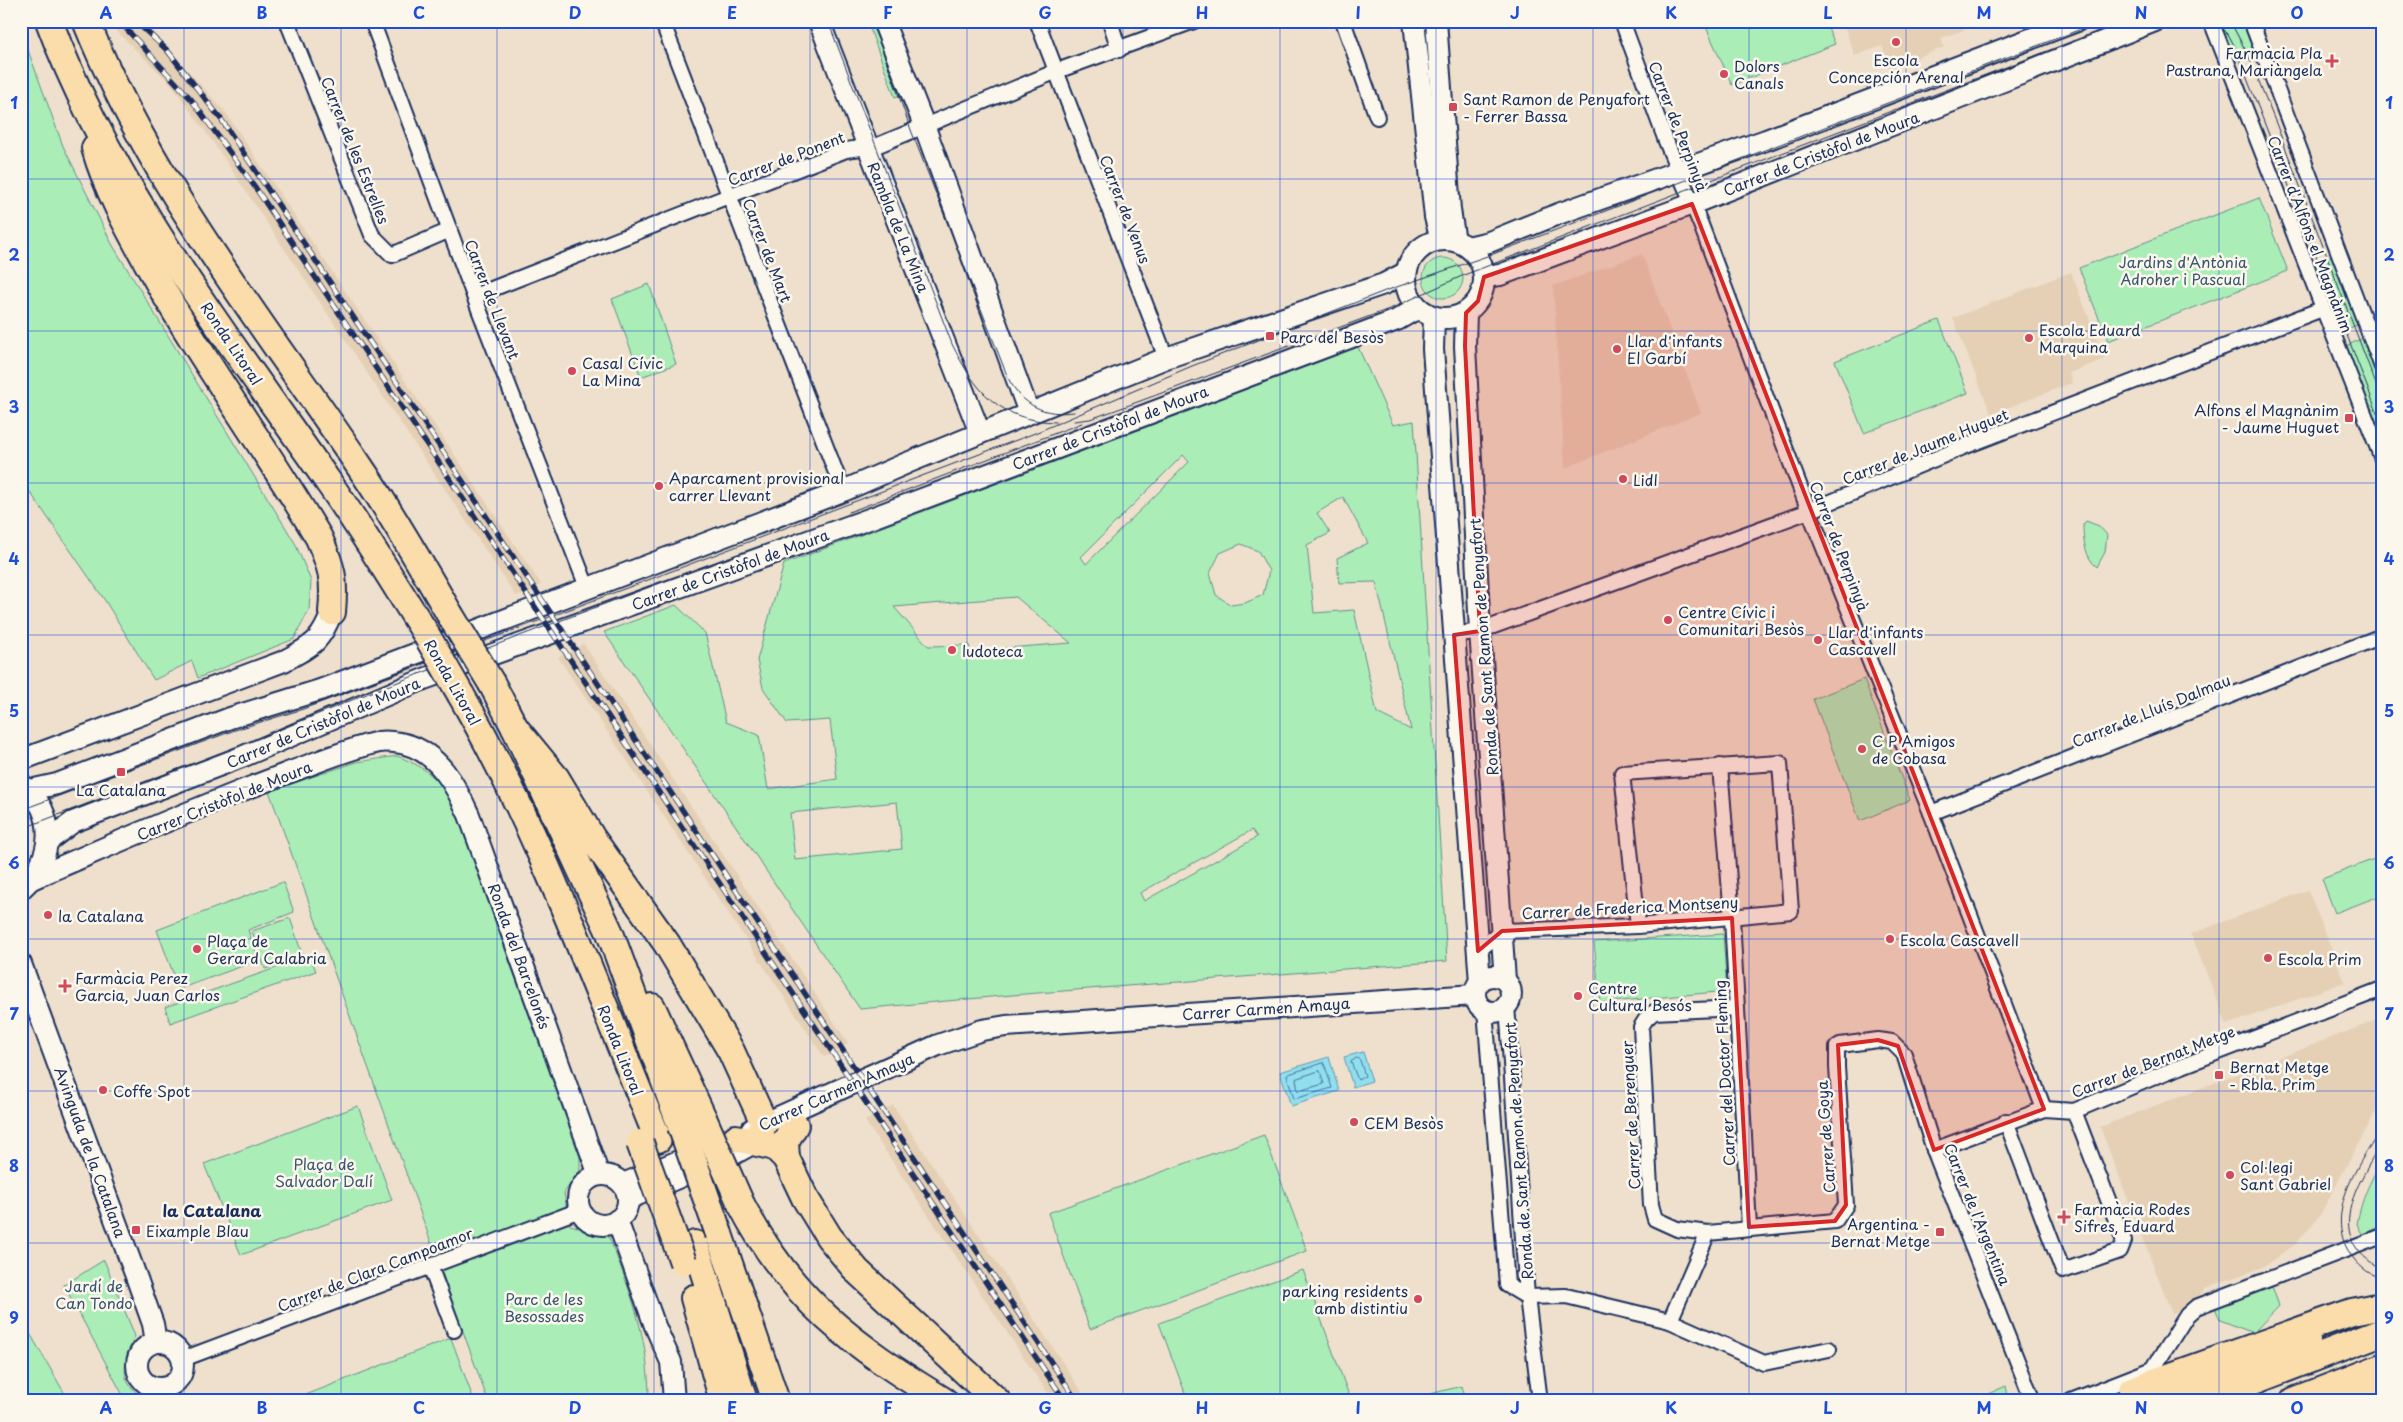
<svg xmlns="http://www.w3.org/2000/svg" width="2403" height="1422" viewBox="0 0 2403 1422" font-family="'Playpen Sans',sans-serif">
<rect width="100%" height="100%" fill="#eee0cc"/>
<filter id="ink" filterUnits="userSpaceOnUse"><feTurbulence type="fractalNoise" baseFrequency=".02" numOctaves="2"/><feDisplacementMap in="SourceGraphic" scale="10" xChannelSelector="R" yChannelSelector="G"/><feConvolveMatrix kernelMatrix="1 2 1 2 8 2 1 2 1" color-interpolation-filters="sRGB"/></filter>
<g filter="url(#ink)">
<g fill="#e5d0b6">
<polygon points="106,21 143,21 226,113 541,584 535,590 516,596 215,145 171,84"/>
<polygon points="1842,21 1977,21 1978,25 1941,38 1944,47 1890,68 1882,46 1855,56"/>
<polygon points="1642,254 1701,413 1565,468 1553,286"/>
<polygon points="2071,272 2105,359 2069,373 2072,383 1991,414 1953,318"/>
<polygon points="583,643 848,1043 841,1050 824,1057 558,657 577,649"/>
<polygon points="2308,890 2345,982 2227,1025 2191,934"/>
<polygon points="2382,1018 2382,1100 2320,1215 2296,1244 2261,1268 2205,1288 2193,1306 2172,1314 2100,1127"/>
<polygon points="893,1105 1088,1401 1053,1401 865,1121"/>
</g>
<g fill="#aaedb7" stroke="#628e8a" fill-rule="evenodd">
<polygon points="867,21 876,21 903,94 895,97"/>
<polygon points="1721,21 1825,21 1835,44 1732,85 1706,27"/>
<polygon points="2240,21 2245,21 2257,52 2231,63 2218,29"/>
<polygon points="21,31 63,146 112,244 295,543 311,581 309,610 294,639 198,678 192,661 154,680 104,599 21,479"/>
<polygon points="2259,198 2288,271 2108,341 2079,268"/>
<polygon points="2334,255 2357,325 2340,332 2309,265"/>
<circle cx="1443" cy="278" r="20"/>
<polygon points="649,284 676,364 641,377 612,299"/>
<polygon points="1939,320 1968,393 1864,433 1835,361"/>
<polygon points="2363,338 2382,388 2382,439 2346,346"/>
<path d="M1358,347l35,78 21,-4 33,540 -435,34 -152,14 -256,-377 72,-27 29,28 21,89 33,13 9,54 69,-10 -7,-59 -43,3 -24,-35 -6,-28 27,-96zM1183,455l6,7 -103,102 -5,-7zM1343,497l25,46 -31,15 2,25 37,-1 35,148 -34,-17 -23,-103 -40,3 -7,-68 23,-12 -13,-20zM1241,544l17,7 11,20 -6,24 -18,8 -14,2 -15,-10 -6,-22 10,-20zM1016,597l55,46 -101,8 -1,-6 -41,1 -34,-39zM897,802l5,47 -107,11 -5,-47zM1252,830l5,7 -113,64 -4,-8z"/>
<path d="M2086,521l13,5 8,9 -2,17 -8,15c-12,-9 -14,-28 -14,-42z"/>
<polygon points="1864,679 1910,800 1860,821 1813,699"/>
<path d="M397,756c26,10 38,20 54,42l129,359v13l-16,23 6,32 38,10c23,57 41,103 41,166h-161l-219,-610 88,-29z"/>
<path d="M21,812c8,15 12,36 0,50z"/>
<polygon points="2382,856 2382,895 2335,913 2322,879"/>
<polygon points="283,882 294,912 248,930 259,960 179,989 157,930"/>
<polygon points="290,918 303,957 265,969 252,931"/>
<polygon points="1723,934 1727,991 1600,1003 1594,942"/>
<polygon points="310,956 316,971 170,1023 165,1007"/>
<polygon points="358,1106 392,1200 241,1255 204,1164"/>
<polygon points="1264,1135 1307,1251 1090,1329 1048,1213"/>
<path d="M2382,1160v66l-20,8 -5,-10c4,-24 13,-43 25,-64z"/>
<path d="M104,1260l31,76c-13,29 -18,50 16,65h-25l-62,-116z"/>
<polygon points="1303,1270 1351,1401 1188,1401 1159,1323"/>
<polygon points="2271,1283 2279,1306 2253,1333 2220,1320 2214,1305"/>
<polygon points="21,1318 69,1401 21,1401"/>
<polygon points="451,1338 474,1401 299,1401 298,1398"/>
<polygon points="1462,1386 1466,1401 1402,1401"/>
<polygon points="2006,1386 2009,1401 1972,1401"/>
</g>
<g fill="#90deee" stroke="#6198b4">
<polygon points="1363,1052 1372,1081 1353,1087 1344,1057"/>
<polygon points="1329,1057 1339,1091 1291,1106 1280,1072"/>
</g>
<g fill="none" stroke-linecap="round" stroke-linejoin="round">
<g stroke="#4a7598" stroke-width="1">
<polygon points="1357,1058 1360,1060 1365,1076 1358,1080 1351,1062"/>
<polygon points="1324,1063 1332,1088 1294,1099 1287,1075"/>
<polygon points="1320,1071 1324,1084 1298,1091 1296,1079"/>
</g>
<polyline stroke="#c4bdb6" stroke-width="26" stroke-dasharray="26 13" stroke-linecap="butt" points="2102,1401 2132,1390"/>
<defs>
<g id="street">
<polyline points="287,21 372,235 392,255 450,230"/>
<polyline points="372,21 480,312 587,587"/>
<polyline points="662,21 843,491"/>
<polyline points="1037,21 1166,358"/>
<polyline points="1110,21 1119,50"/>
<polyline points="1343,21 1377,117"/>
<polyline points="1622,21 1666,141 1701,225 1809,511 1931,813 2044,1109"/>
<polyline points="2211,21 2382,459"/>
<polyline points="2251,21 2382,367"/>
<polyline points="474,296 846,150 876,146 1057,71 1194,21"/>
<polyline points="1454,635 1480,631 1809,511 1966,446 2322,309"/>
<polyline points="1720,766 1732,918 1749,1227"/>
<polyline points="1931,813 2382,636"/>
<polyline points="1478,951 1502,931 1638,926 1791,911 1780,763 1622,773 1638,926"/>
<polyline points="1507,1005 1527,1297 1540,1401"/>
<polyline points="1737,1008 1654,1012 1646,1019 1641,1027 1651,1205 1655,1219 1677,1229 1708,1233 1835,1221 1846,1205 1837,1067 1837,1047 1840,1045 1878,1040 1892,1042 1904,1054 1934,1150 2033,1401"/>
<polyline points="1485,1010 1507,1285 1527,1297"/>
<polyline points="2006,1121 2063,1271 2120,1251 2124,1241 2074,1111"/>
<polyline points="1934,1150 2044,1109 2074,1111 2164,1073 2382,989"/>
<polyline points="430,1266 454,1330"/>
<polyline points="1527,1297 1566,1296 1670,1321 1764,1363 1829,1349"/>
<polyline points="1670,1321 1708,1233"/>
<polyline points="183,1359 580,1210"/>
<polyline points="2071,1401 2153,1369 2187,1315 2196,1307 2382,1236"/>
</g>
<g id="secondary">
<polyline points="819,21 980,433"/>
<polyline points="883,21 924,125 1029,413"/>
<polyline points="1414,21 1435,217 1441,240"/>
<polyline points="1436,21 1450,210 1455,241"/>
<circle cx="1445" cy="279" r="39"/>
<polyline points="1468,247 1489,242 1558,214 1766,140 2077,21"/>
<polyline points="1484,277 1500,275 1692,204 2155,21"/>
<polyline points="1466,313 1465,346 1480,631 1505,980"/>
<polyline points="1434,318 1433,349 1480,982"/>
<path d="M21,760l263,-99c29,-16 36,-18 48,-49"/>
<path d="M21,784c38,28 33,76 0,105"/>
<polyline points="30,790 57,784 230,718 320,690 843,491 907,463 1166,358 1384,284 1405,273"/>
<polyline points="48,841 73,822 244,756 424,679 869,519 1397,320 1418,308"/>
<path d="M32,879c84,-36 167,-73 253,-105 31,-11 62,-25 94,-32 7,-1 19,0 26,2 34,9 51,42 64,71l130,360"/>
<polyline points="21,964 137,1279 153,1324 156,1342"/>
<circle cx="1493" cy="994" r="18"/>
<polyline points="752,1129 938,1045 982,1030 1006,1026 1475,995"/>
<circle cx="603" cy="1200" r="25"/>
<polyline points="623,1184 705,1150"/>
<polyline points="628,1199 734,1154 761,1139"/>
<polyline points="617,1220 655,1326 671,1362 674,1401"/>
<circle cx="160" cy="1365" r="23"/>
</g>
<g id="primary">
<polyline points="2154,1401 2309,1340"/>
<polyline points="2346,1401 2382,1387"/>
</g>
<g id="highway">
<path d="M49,21c63,169 178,315 280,462 33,47 63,97 94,146"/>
<path d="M86,21c65,163 177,302 274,446 32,47 60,96 89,146"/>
<path d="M95,148c13,45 35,83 57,123 51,92 114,177 167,267 13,30 16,41 13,74"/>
<polyline points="492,684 515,728 610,933 681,1126"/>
<path d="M461,695c81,141 135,294 197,444"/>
<polyline points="515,728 556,778 592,838 667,944 731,1051 764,1123 756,1141"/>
<polyline points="652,1007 703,1118"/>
<polyline points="736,1138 775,1147 786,1158 805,1198 829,1237 857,1271 997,1401"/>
<polyline points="786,1158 785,1142 795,1125"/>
<path d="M741,1204c50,97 112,141 203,197"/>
<polyline points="719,1234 776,1401"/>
<polyline points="695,1244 744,1401"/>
<polyline points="694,1298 723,1401"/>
<polyline points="2132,1390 2352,1312 2382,1306"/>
<polyline points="2201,1401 2382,1332"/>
<polyline points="2294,1401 2382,1367"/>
<polyline points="2376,1401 2382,1398"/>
</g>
</defs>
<use href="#street" stroke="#1b2f5e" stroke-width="18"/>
<use href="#secondary" stroke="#1b2f5e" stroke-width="24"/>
<use href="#primary" stroke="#1b2f5e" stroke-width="26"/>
<use href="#highway" stroke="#1b2f5e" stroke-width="30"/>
<use href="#street" stroke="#fbf7ec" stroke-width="14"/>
<use href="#secondary" stroke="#fbf7ec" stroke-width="20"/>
<use href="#primary" stroke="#faddab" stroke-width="22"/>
<use href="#highway" stroke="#faddab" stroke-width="26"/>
<g stroke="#1b2f5e" stroke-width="1">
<path d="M828,21l124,323c23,47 48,77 104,78"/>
<path d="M872,21l39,109 97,248c15,28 36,38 66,34"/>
<polyline points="2216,21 2228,34 2234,45 2382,425"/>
<polyline points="2230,21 2249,57 2277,126 2382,400"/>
<polyline points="1074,421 1090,419 1113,411 1392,308 1464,275 2126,21"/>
<polyline points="849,512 1082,423"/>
<polyline points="21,810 235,730 303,709 664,574 1035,433 1192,366 1385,291 1493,254 2102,21"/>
<polyline points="21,829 267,735 374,691 729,557"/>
<path d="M2382,1126c-22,38 -63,90 -28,133 7,9 17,16 28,20"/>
<path d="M2382,1142c-25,44 -61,95 0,127"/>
</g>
<defs>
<g id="rail">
<polyline points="119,21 191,99 255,187 1065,1401"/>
<polyline points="135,21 167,50 221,119 1077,1401"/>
</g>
</defs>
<use href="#rail" stroke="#1b2f5e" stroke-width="5.5"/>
<use href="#rail" stroke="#fbf7ec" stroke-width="4" stroke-dasharray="11" stroke-linecap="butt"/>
<defs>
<g id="highway-bridge">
<polyline points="449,613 492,684"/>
<polyline points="423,629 461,695"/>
<polyline points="703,1118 741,1204"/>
<polyline points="681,1126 719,1234"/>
<polyline points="640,1143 683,1262"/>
</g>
</defs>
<use href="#highway-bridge" stroke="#1b2f5e" stroke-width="30" stroke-linecap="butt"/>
<use href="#highway-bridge" stroke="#faddab" stroke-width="26"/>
</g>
</g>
<path fill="#d62828" fill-opacity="0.2" stroke="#d62828" stroke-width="4" stroke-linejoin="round" d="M1692,204l352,905 -110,41 -36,-104 -20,-6 -40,5 8,160 -11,16 -86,6 -17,-309 -230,13 -24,20 -24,-316 26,-4 -15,-285 1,-33 12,-12 6,-24z"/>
<path fill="none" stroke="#1d4ed8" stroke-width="1" stroke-opacity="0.55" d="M184,21v1380M341,21v1380M497,21v1380M654,21v1380M810,21v1380M967,21v1380M1123,21v1380M1280,21v1380M1436,21v1380M1593,21v1380M1749,21v1380M1906,21v1380M2062,21v1380M2219,21v1380M21,179h2361M21,331h2361M21,483h2361M21,635h2361M21,787h2361M21,939h2361M21,1091h2361M21,1243h2361"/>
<g fill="#d1495b" stroke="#fbf7ec" stroke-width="2">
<circle cx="1896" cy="42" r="5"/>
<path d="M2329.5 53.5h5v5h5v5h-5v5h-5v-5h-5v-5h5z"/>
<circle cx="1724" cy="74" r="5"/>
<rect x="1448" y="102" width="10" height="10" rx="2.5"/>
<rect x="1265" y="331" width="10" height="10" rx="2.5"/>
<circle cx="2029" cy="338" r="5"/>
<circle cx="1617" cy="349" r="5"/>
<circle cx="572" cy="371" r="5"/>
<rect x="2344" y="413" width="10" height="10" rx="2.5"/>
<circle cx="1623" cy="479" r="5"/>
<circle cx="659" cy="486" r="5"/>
<circle cx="1668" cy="620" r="5"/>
<circle cx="1818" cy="640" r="5"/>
<circle cx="952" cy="650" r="5"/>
<circle cx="1862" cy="749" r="5"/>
<rect x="116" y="767" width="10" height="10" rx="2.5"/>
<circle cx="48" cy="915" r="5"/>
<circle cx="1890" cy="939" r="5"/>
<circle cx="197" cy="949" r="5"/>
<circle cx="2268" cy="958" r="5"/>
<path d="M62.5 978.5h5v5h5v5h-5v5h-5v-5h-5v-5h5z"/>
<circle cx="1578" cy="996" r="5"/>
<rect x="2214" y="1070" width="10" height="10" rx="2.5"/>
<circle cx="103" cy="1090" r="5"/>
<circle cx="1354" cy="1122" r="5"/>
<circle cx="2230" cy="1175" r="5"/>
<path d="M2061.5 1209.5h5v5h5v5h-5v5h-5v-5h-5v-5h5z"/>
<rect x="131" y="1225" width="10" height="10" rx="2.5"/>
<rect x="1935" y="1227" width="10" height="10" rx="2.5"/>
<circle cx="1418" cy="1299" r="5"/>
</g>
<g text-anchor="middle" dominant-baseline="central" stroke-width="5" stroke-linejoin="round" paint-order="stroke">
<g font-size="15" fill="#1b2f5e" stroke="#fbf7ec" text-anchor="start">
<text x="2322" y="52" text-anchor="end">Farmàcia Pla<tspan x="2322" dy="17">Pastrana, Mariàngela</tspan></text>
<text x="1896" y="59" text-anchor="middle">Escola<tspan x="1896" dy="17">Concepción Arenal</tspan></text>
<text x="1734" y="65">Dolors<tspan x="1734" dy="17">Canals</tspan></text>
<text x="1463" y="98">Sant Ramon de Penyafort<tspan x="1463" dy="17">- Ferrer Bassa</tspan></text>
<text x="2039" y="329">Escola Eduard<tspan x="2039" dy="17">Marquina</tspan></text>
<text x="1280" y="336">Parc del Besòs</text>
<text x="1627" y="340">Llar d'infants<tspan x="1627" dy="17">El Garbí</tspan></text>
<text x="582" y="362">Casal Cívic<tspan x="582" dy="17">La Mina</tspan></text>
<text x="2339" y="409" text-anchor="end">Alfons el Magnànim<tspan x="2339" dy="17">- Jaume Huguet</tspan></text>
<text x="669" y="477">Aparcament provisional<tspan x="669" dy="17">carrer Llevant</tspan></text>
<text x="1633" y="479">Lidl</text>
<text x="1678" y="611">Centre Cívic i<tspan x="1678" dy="17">Comunitari Besòs</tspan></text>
<text x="1828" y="631">Llar d'infants<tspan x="1828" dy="17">Cascavell</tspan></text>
<text x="962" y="650">ludoteca</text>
<text x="1872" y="740">C P Amigos<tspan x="1872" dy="17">de Cobasa</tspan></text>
<text x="121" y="789" text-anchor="middle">La Catalana</text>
<text x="58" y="915">la Catalana</text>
<text x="1900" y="939">Escola Cascavell</text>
<text x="207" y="940">Plaça de<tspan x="207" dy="17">Gerard Calabria</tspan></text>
<text x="2278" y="958">Escola Prim</text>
<text x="75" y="977">Farmàcia Perez<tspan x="75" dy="17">Garcia, Juan Carlos</tspan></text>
<text x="1588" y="987">Centre<tspan x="1588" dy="17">Cultural Besós</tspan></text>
<text x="2229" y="1066">Bernat Metge<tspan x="2229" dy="17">- Rbla. Prim</tspan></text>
<text x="113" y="1090">Coffe Spot</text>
<text x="1364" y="1122">CEM Besòs</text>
<text x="2240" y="1166">Col·legi<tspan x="2240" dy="17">Sant Gabriel</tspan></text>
<text x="2074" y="1208">Farmàcia Rodes<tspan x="2074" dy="17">Sifres, Eduard</tspan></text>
<text x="1930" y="1223" text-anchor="end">Argentina -<tspan x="1930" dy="17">Bernat Metge</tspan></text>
<text x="146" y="1230">Eixample Blau</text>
<text x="1408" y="1290" text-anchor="end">parking residents<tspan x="1408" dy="17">amb distintiu</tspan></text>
</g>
<g font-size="15" fill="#1b2f5e" stroke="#fbf7ec">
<text transform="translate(1679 126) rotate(69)">Carrer de Perpinyà</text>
<text transform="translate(356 150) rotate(68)">Carrer de les Estrelles</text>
<text transform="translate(1821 153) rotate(-21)">Carrer de Cristòfol de Moura</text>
<text transform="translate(786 158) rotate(-21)">Carrer de Ponent</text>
<text transform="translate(1126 209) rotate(69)">Carrer de Venus</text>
<text transform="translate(899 227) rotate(68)">Rambla de La Mina</text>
<text transform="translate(2311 234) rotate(69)">Carrer d'Alfons el Magnànim</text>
<text transform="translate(768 250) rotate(69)">Carrer de Mart</text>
<text transform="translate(493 299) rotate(69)">Carrer de Llevant</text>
<text transform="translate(232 343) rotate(56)">Ronda Litoral</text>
<text transform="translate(1110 427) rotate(-21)">Carrer de Cristòfol de Moura</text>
<text transform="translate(1925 446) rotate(-22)">Carrer de Jaume Huguet</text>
<text transform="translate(1840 546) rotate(69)">Carrer de Perpinyà</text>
<text transform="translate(730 569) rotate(-20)">Carrer de Cristòfol de Moura</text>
<text transform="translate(1483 647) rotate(-94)">Ronda de Sant Ramon de Penyafort</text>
<text transform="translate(453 682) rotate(60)">Ronda Litoral</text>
<text transform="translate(2151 710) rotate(-22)">Carrer de Lluís Dalmau</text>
<text transform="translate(323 722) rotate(-23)">Carrer de Cristòfol de Moura</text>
<text transform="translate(224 800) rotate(-22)">Carrer Cristòfol de Moura</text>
<text transform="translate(1630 907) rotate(-3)">Carrer de Frederica Montseny</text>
<text transform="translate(520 956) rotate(70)">Ronda del Barcelonés</text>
<text transform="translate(1266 1008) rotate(-4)">Carrer Carmen Amaya</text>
<text transform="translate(621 1050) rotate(68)">Ronda Litoral</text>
<text transform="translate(2153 1061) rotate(-21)">Carrer de Bernat Metge</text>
<text transform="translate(1724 1073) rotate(-93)">Carrer del Doctor Fleming</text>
<text transform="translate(836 1091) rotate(-24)">Carrer Carmen Amaya</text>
<text transform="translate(1630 1115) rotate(-93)">Carrer de Berenguer</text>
<text transform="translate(1825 1137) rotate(-94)">Carrer de Goya</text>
<text transform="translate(1518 1151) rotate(-94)">Ronda de Sant Ramon de Penyafort</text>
<text transform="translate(91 1152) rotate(70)">Avinguda de la Catalana</text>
<text transform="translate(1978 1214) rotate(68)">Carrer de l'Argentina</text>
<text transform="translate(375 1269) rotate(-21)">Carrer de Clara Campoamor</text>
</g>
<g font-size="15" fill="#385570" stroke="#fbf7ec">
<text x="2183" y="261">Jardins d'Antònia<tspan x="2183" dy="17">Adroher i Pascual</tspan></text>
<text x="324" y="1163">Plaça de<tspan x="324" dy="17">Salvador Dalí</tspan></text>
<text x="94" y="1285">Jardí de<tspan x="94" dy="17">Can Tondo</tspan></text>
<text x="544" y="1298">Parc de les<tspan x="544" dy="17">Besossades</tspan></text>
</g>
<g font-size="16" font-weight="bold" fill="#1b2f5e" stroke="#fbf7ec">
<text x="212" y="1210">la Catalana</text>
</g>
</g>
<rect width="2403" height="1422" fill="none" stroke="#fbf7ec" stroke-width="55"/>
<rect x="28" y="28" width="2348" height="1366" fill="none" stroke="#1d4ed8" stroke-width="2"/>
<g font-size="16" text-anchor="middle" font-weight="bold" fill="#1d4ed8">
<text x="106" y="19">A</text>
<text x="262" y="19">B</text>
<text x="419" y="19">C</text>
<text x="575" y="19">D</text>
<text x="732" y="19">E</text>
<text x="888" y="19">F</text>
<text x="1045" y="19">G</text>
<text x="1202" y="19">H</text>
<text x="1358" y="19">I</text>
<text x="1515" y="19">J</text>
<text x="1671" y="19">K</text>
<text x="1828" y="19">L</text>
<text x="1984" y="19">M</text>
<text x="2141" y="19">N</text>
<text x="2297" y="19">O</text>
<text x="14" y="109">1</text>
<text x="2389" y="109">1</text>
<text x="14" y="261">2</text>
<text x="2389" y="261">2</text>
<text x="14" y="413">3</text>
<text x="2389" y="413">3</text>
<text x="14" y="565">4</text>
<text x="2389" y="565">4</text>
<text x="14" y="717">5</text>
<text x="2389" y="717">5</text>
<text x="14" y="869">6</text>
<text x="2389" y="869">6</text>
<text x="14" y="1020">7</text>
<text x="2389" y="1020">7</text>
<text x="14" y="1172">8</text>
<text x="2389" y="1172">8</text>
<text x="14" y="1324">9</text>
<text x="2389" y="1324">9</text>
<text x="106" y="1414">A</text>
<text x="262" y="1414">B</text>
<text x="419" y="1414">C</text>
<text x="575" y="1414">D</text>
<text x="732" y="1414">E</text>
<text x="888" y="1414">F</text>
<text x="1045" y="1414">G</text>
<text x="1202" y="1414">H</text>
<text x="1358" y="1414">I</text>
<text x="1515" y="1414">J</text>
<text x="1671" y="1414">K</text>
<text x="1828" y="1414">L</text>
<text x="1984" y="1414">M</text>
<text x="2141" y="1414">N</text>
<text x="2297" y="1414">O</text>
</g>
</svg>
